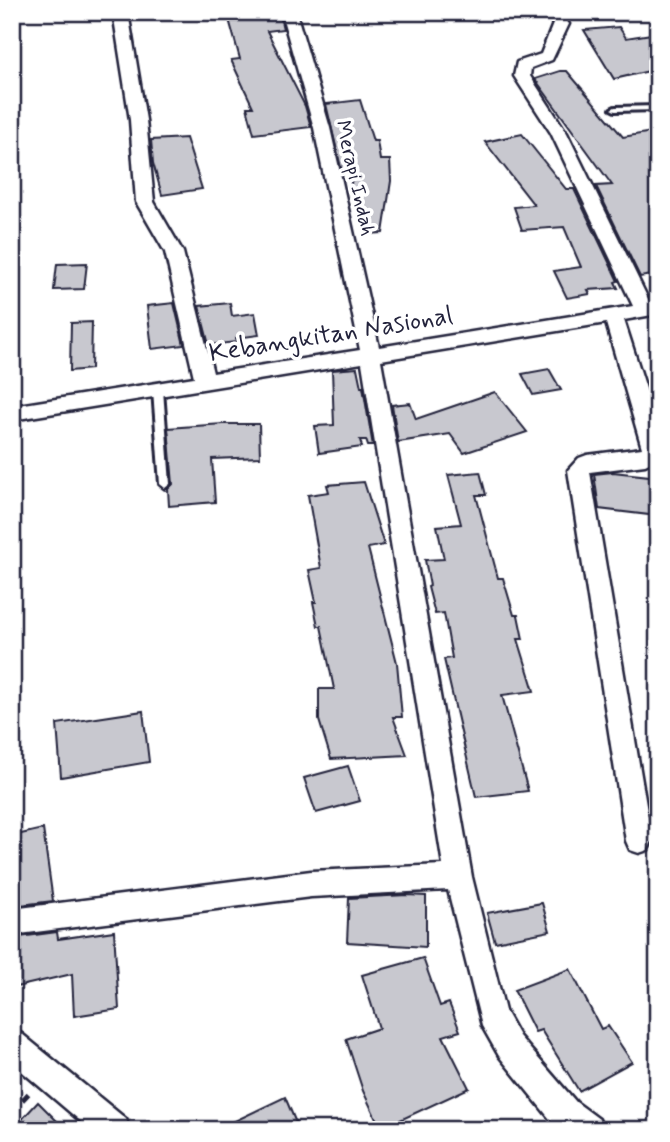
<svg xmlns="http://www.w3.org/2000/svg" width="670" height="1142" viewBox="0 0 670 1142" font-family="Mynerve,sans-serif">
<rect width="100%" height="100%" fill="#fff"/>
<filter id="ink" filterUnits="userSpaceOnUse"><feTurbulence type="fractalNoise" baseFrequency=".0143" numOctaves="2"/><feDisplacementMap in="SourceGraphic" scale="14" xChannelSelector="R" yChannelSelector="G"/><feConvolveMatrix kernelMatrix="1 2 1 2 8 2 1 2 1" color-interpolation-filters="sRGB"/></filter>
<g filter="url(#ink)">
<g fill="#c8c8cf" stroke="#22223b" stroke-width="2">
<polygon points="227,12 279,12 283,29 267,31 305,106 311,127 254,134 247,107 253,107 231,60 240,59"/>
<polygon points="619,27 626,38 658,33 658,69 614,79 584,30"/>
<polygon points="560,71 567,71 623,137 658,131 658,274 640,277 596,186 612,185 535,79"/>
<polygon points="360,100 373,141 377,141 380,160 390,160 391,181 383,233 367,234 359,190 350,189 353,172 342,172 326,104"/>
<polygon points="522,134 566,189 574,189 618,281 615,282 618,288 588,290 590,294 567,298 554,271 581,267 564,227 522,230 514,207 534,205 485,142"/>
<polygon points="186,138 202,189 162,195 153,163 151,140"/>
<polygon points="87,263 84,289 54,290 57,264"/>
<polygon points="174,303 184,345 152,349 147,306"/>
<polygon points="230,303 232,316 255,313 259,335 236,338 237,342 209,345 199,306"/>
<polygon points="92,322 91,369 70,371 71,323"/>
<polygon points="357,368 361,387 363,387 373,446 368,446 366,440 360,440 362,447 319,453 315,426 334,425 332,370"/>
<polygon points="549,369 561,390 533,395 522,374"/>
<polygon points="495,392 527,432 464,453 450,434 398,442 392,405 410,403 416,419"/>
<polygon points="223,424 259,424 260,457 212,459 215,502 169,506 168,489 173,484 168,428"/>
<polygon points="480,472 486,495 476,495 498,578 503,578 514,615 518,615 523,639 518,639 534,691 502,695 528,791 476,797 444,659 452,658 444,613 435,614 428,587 430,586 425,560 444,559 437,526 461,524 448,475"/>
<polygon points="613,472 658,477 658,516 599,509 594,474"/>
<polygon points="364,482 384,545 368,548 397,663 402,717 393,717 407,755 331,759 319,720 319,689 334,689 321,626 318,626 313,602 316,602 309,570 321,568 308,495 329,492 327,485"/>
<polygon points="143,711 149,762 61,777 57,724"/>
<polygon points="348,766 360,801 316,813 304,778"/>
<polygon points="43,829 53,901 12,906 12,836"/>
<polygon points="407,895 426,896 426,947 347,942 349,898"/>
<polygon points="542,903 550,931 495,942 487,913"/>
<polygon points="114,931 119,1009 74,1016 72,974 16,987 12,938 57,932 58,939"/>
<polygon points="423,958 440,1006 449,1003 460,1031 443,1036 469,1088 381,1129 363,1091 346,1039 379,1028 362,975"/>
<polygon points="570,969 601,1029 608,1026 632,1062 579,1091 541,1030 535,1032 514,990"/>
<polygon points="285,1097 299,1130 216,1130"/>
<polygon points="38,1102 66,1130 12,1130"/>
</g>
<g fill="none" stroke-linecap="round" stroke-linejoin="round">
<defs>
<g id="lane">
<polygon points="658,106 658,110 615,111 611,109 615,107"/>
<polygon points="158,387 163,390 170,484 165,488 160,484 153,390"/>
</g>
<g id="street">
<polygon points="113,12 128,12 146,120 154,202 183,252 213,373 360,350 314,128 281,12 296,12 330,128 379,347 633,306 551,133 514,76 517,62 541,54 553,24 544,12 559,12 569,24 552,60 531,68 530,76 567,133 650,303 658,302 658,314 624,320 658,426 658,459 645,465 590,472 652,841 648,850 639,853 630,850 626,841 568,470 579,458 587,455 642,448 606,323 381,360 472,877 505,1011 519,1036 576,1102 599,1119 603,1130 562,1130 554,1124 499,1056 482,1026 448,890 311,897 12,935 12,909 311,871 443,865 362,363 12,420 12,406 194,377 165,252 136,202 130,120"/>
<polygon points="12,1029 22,1034 126,1119 130,1130 91,1130 12,1063"/>
</g>
</defs>
<use href="#lane" stroke="#22223b" stroke-width="6"/>
<use href="#street" stroke="#22223b" stroke-width="5"/>
<polyline stroke="#22223b" stroke-width="5" stroke-dasharray="9 6" stroke-linecap="butt" points="12,1111 29,1093"/>
<use href="#lane" fill="#fff" fill-rule="evenodd"/>
<use href="#street" fill="#fff" fill-rule="evenodd"/>
</g>
</g>
<g text-anchor="middle" dominant-baseline="central" stroke-width="7" stroke-linejoin="round" paint-order="stroke">
<g font-size="21" fill="#22223b" stroke="#fff">
<text transform="translate(355 178) rotate(77)">Merapi Indah</text>
</g>
<g font-size="26" fill="#22223b" stroke="#fff">
<text transform="translate(331 335) rotate(-9)">Kebangkitan Nasional</text>
</g>
</g>
<rect width="670" height="1142" fill="none" stroke="#fff" stroke-width="42"/>
<rect x="21" y="21" width="628" height="1100" fill="none" stroke="#22223b" stroke-width="2.5" filter="url(#ink)"/>
</svg>
